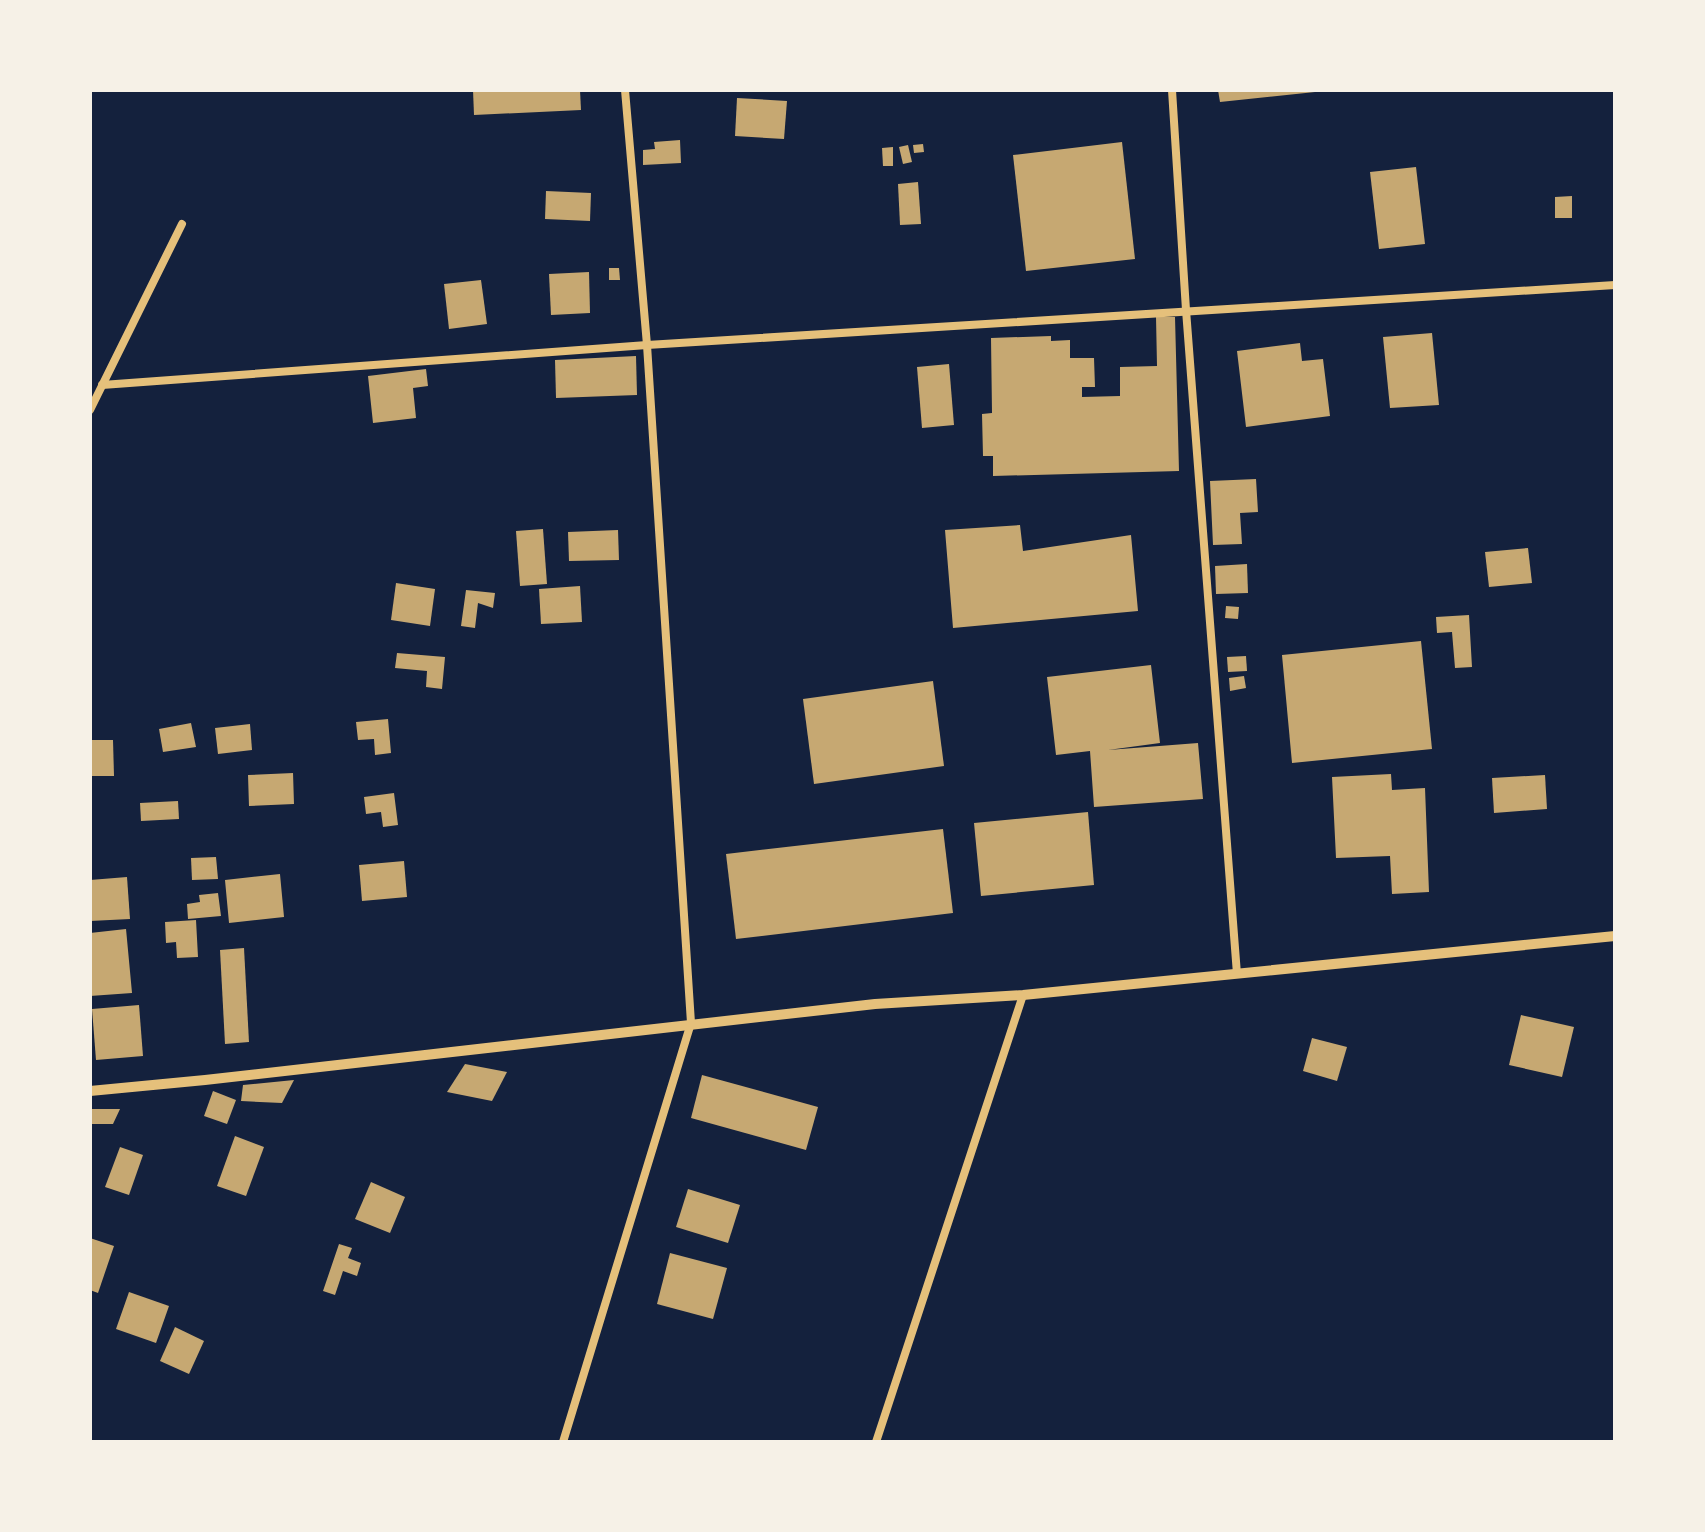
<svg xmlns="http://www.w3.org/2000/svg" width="1705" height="1532" viewBox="0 0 1705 1532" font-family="'Archivo Narrow',sans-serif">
<rect width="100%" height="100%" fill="#14213d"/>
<g fill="#c6a872">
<polygon points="473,90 580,90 581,110 474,115"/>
<polygon points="1218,90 1315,90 1315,92 1220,102"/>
<polygon points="737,98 787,101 784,139 735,136"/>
<polygon points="680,140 681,163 643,165 643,150 655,149 654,142"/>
<polygon points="1122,142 1135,259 1026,271 1013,155"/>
<polygon points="923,144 924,152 914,153 913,145"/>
<polygon points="908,145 912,162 903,164 899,147"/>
<polygon points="893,147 893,166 883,166 882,148"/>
<polygon points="1416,167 1425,244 1379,249 1370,172"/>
<polygon points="918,182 921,224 900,225 898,184"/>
<polygon points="546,191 591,193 590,221 545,219"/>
<polygon points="1572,196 1572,218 1555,218 1555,197"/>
<polygon points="609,268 619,268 620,280 609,280"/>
<polygon points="589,272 590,313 551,315 549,274"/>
<polygon points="481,280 487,324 449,329 444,284"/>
<polygon points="1156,317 1175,317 1179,471 993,476 993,456 983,456 982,414 992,413 991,338 1051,336 1051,341 1070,340 1070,358 1094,358 1095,387 1082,387 1082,397 1120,396 1120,367 1157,366"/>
<polygon points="1432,333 1439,405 1390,408 1383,337"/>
<polygon points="1300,343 1302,361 1323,359 1330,416 1246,427 1237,351"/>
<polygon points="636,356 637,395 556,398 555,360"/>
<polygon points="949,364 954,425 922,428 917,367"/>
<polygon points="426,369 428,386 413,388 416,418 373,423 368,376"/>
<polygon points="1256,479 1258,512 1240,513 1242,544 1213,545 1210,481"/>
<polygon points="1020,525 1023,551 1131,535 1138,611 953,628 945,530"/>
<polygon points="543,529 547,584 520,586 516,531"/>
<polygon points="618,530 619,560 569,561 568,532"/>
<polygon points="1528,548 1532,583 1489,587 1485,552"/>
<polygon points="1247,564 1248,593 1216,594 1215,566"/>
<polygon points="396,583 435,589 430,626 391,620"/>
<polygon points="580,586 582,622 541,624 539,589"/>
<polygon points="466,590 495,593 493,608 478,603 475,628 461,626"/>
<polygon points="1226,606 1239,607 1238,619 1225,618"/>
<polygon points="1469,615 1472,667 1455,668 1452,632 1437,633 1436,617"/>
<polygon points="1421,641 1432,749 1292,763 1282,655"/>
<polygon points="397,653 445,657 442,689 426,687 427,671 395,668"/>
<polygon points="1246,656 1247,671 1228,672 1227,657"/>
<polygon points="1151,665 1160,743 1108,750 1198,743 1203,799 1094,807 1090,751 1056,755 1047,677"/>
<polygon points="1244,676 1246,688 1230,691 1229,678"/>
<polygon points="933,681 944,766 814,784 803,699"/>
<polygon points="388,719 391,753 375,755 374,739 358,740 356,722"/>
<polygon points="191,723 196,747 163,752 159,729"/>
<polygon points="250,724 252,750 218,754 215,728"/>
<polygon points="90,740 113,740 114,776 90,776"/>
<polygon points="293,773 294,804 249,806 248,775"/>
<polygon points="1391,774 1392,790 1425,788 1429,892 1392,894 1390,856 1336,858 1332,777"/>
<polygon points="1545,775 1547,809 1494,813 1492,778"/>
<polygon points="394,793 398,825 383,827 381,812 366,814 364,797"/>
<polygon points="178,801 179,819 141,821 140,803"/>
<polygon points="1088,812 1094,885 981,896 974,823"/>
<polygon points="943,829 953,913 736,939 726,854"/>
<polygon points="216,857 218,879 192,880 191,858"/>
<polygon points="404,861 407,897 362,901 359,865"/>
<polygon points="280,874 284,917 229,923 225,880"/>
<polygon points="127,877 130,919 90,921 90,880"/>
<polygon points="218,893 221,916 188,919 187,904 200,902 199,895"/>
<polygon points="196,920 198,957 177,958 176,942 166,943 165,922"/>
<polygon points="126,929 132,993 90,996 90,933"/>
<polygon points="244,948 249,1042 225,1044 220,950"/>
<polygon points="139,1005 143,1056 96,1060 92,1009"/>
<polygon points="1521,1015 1574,1027 1562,1077 1509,1065"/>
<polygon points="1312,1038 1347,1047 1337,1081 1303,1071"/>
<polygon points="465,1064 507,1072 492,1101 447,1092"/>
<polygon points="702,1075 818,1107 806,1150 691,1118"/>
<polygon points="294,1080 282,1103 241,1101 243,1085"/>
<polygon points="213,1091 236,1100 227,1124 204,1116"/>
<polygon points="90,1109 120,1109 113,1124 90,1124"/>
<polygon points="235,1136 264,1147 246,1196 217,1186"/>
<polygon points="120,1147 143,1155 129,1195 105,1187"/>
<polygon points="371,1182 405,1197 390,1233 355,1219"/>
<polygon points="688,1189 740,1205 728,1243 676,1227"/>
<polygon points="90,1238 114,1246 98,1293 90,1290"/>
<polygon points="339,1244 352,1248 348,1258 361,1263 357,1276 343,1271 335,1295 323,1291"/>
<polygon points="670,1253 727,1268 713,1319 657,1304"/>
<polygon points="129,1292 169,1306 156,1343 116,1329"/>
<polygon points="175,1327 204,1341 189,1374 160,1361"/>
</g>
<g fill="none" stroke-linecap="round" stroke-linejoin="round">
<g stroke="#e5c07b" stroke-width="8">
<polyline points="1172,90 1186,310 1237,974"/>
<polyline points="102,385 647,345 1615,285"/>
<polyline points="90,410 182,224"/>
<polyline points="563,1442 691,1023 647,345 625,90"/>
<polyline points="876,1442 1023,995"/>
</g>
<polyline stroke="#e5c07b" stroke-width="10" points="90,1091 205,1080 875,1004 1023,995 1615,936"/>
</g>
<rect width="1705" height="1532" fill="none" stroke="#f6f1e7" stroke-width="184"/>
</svg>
